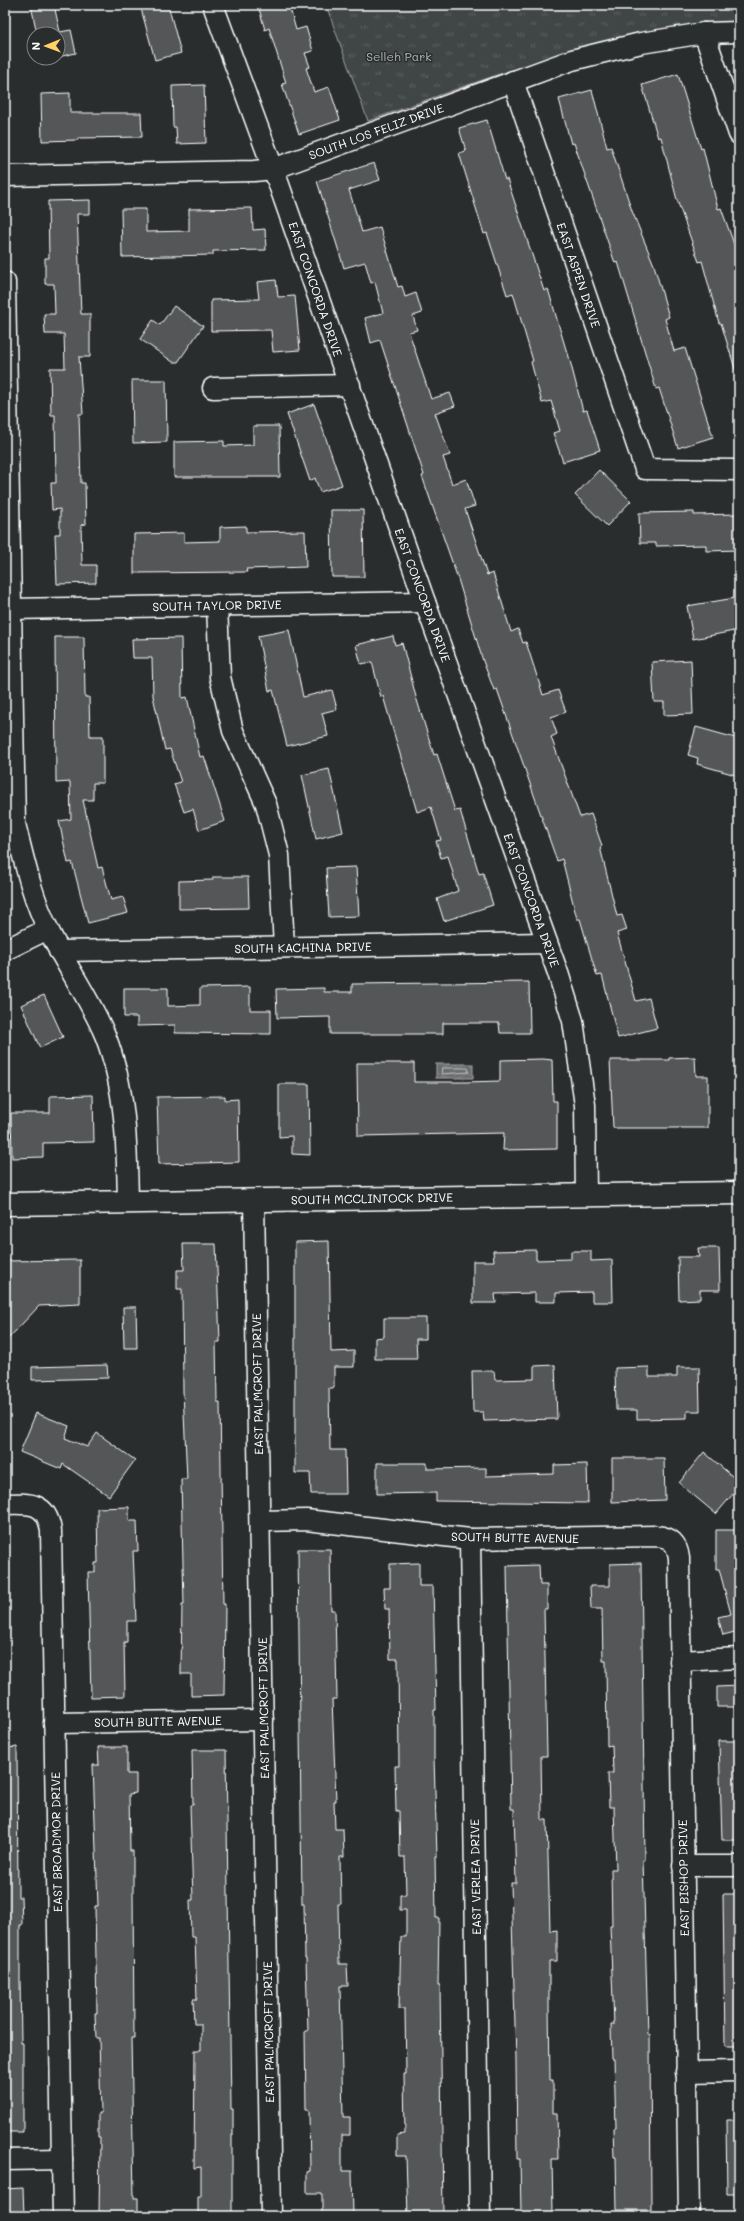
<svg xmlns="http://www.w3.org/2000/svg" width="744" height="2221" viewBox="0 0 744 2221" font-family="Mali,sans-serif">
<defs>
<pattern id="grass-tufts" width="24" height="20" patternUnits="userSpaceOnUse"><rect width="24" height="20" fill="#414445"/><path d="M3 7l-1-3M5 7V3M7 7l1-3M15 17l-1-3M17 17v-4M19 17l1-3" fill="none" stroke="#5e6061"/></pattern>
<pattern id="water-waves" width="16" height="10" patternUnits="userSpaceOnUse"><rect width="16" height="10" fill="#6a6c6d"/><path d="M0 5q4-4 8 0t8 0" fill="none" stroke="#808283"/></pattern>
</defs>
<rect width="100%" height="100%" fill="#2a2d2e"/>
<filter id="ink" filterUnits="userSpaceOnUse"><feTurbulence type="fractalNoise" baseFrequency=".025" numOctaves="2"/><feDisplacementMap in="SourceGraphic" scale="8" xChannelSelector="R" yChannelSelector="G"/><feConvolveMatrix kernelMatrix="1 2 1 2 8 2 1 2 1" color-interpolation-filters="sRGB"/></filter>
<g filter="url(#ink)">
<path fill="url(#grass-tufts)" stroke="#a0a2a2" d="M326,5h413v17c-32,1 -62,6 -93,12 -96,19 -186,54 -278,87z"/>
<rect fill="url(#water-waves)" stroke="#a6a7a7" x="436" y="1064" width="37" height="14"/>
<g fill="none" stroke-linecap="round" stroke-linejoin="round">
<polygon stroke="#c3c4c5" stroke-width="1" points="442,1068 468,1068 469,1072 442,1074"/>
</g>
<g fill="#555758" stroke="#fff">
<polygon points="31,5 54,5 60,32 71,30 76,53 58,57 58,34 37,34"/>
<polygon points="140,5 168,5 181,53 155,60"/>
<polygon points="258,5 289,5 296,30 306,27 313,51 305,53 310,67 306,68 314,92 329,87 340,120 299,134 282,84 286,83 269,28 265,30"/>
<polygon points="678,74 701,149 703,148 718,209 721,208 739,258 739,371 736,372 721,323 719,323 702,261 699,262 677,200 661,137 658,138 642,85"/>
<polygon points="204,85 206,143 177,144 176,127 173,127 172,86"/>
<polygon points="592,90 607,148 611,147 632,211 654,265 669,317 665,319 674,351 685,348 713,437 678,448 659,388 656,389 618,262 615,263 574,143 571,144 559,99"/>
<polygon points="70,93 70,113 141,113 142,137 78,138 78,140 42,141 41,94"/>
<polygon points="487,120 505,180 507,179 544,291 548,289 567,353 568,353 583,411 587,410 600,450 563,462 553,433 560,431 551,401 542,403 531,362 533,361 513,293 507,295 487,233 484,234 459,153 466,151 459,128"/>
<polygon points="374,163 380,180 349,190 362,232 380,227 398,287 402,286 405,297 416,293 422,313 413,316 417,330 409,332 431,399 450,393 455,406 435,413 450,455 443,457 452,484 466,479 475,506 465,509 487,575 493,573 511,632 518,629 523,643 526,642 543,695 558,690 566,712 551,717 557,734 551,737 580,817 591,814 602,846 600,847 617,916 622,915 627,930 617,933 636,1001 649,998 657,1028 618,1038 602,975 597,976 580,919 577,919 562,859 557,861 497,689 494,690 483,661 458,579 422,476 424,475 380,340 371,343 365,318 383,313 375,282 371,283 365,262 344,268 317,181"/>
<polygon points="90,200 90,214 77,214 81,314 90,314 90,357 79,357 83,414 79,414 81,483 85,483 86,524 81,525 82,565 96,565 96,583 57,584 55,534 60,534 60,509 52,510 51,483 56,483 55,415 51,415 50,368 65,368 64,334 45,334 44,314 55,314 54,284 45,284 45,258 49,258 48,201"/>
<polygon points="252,208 253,230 265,229 266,250 213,251 213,255 122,257 121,209 146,209 146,232 189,231 189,209"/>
<polygon points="276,280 278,297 295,296 300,350 273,352 271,330 211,331 211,300 259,299 257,282"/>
<polygon points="174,306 203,326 178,362 173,362 140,339 153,320 160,325"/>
<polygon points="132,380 166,380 167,442 133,443"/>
<polygon points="314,404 342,485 320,492 315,478 310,481 287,414"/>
<polygon points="253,426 279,426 280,477 174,477 174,442 224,441 224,446 253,445"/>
<polygon points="599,470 631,501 607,526 575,495"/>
<polygon points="331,510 363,510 364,577 332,577"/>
<polygon points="694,512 694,515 739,514 739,550 706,551 706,545 656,546 656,543 640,543 639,513"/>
<polygon points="246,526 246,532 305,531 306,567 246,569 247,572 134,573 134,534 184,533 184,542 220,541 220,527"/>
<polygon points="735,598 739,630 693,639 687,606"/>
<polygon points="289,630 303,697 332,690 337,709 322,713 328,736 287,746 273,690 269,691 258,636"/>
<polygon points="393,636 395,645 402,643 416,697 434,755 437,754 455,811 460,810 479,874 483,873 493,905 444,921 437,899 458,891 448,856 441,858 436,841 441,840 431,807 417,812 383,696 381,697 372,662 361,664 356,645"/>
<polygon points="55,637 84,637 85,697 89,697 90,736 103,736 103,783 93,783 93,800 83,800 98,868 102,867 111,900 123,897 128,913 88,923 72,862 68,863 59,821 71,819 70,782 56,783"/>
<polygon points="181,638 182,698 187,697 200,757 204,756 225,821 199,830 193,809 184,812 174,784 181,782 170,749 165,750 153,696 152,658 133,658 132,639"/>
<polygon points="691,660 693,714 664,715 664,702 654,702 652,662"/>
<polygon points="696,727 739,739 739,776 697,764 698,758 688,755"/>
<polygon points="329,769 343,832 316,839 302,775"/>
<polygon points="356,867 359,916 329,917 326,868"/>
<polygon points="213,877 248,877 249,908 179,909 179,881 213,880"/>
<polygon points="529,982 530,1033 500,1033 499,1023 443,1023 443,1034 330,1034 330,1017 277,1018 276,989 324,988 324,992 352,992 352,984"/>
<polygon points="250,987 250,1010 271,1010 271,1034 175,1033 175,1025 137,1026 137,1017 124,1017 124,988 168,988 168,1006 200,1005 200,988"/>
<polygon points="44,995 63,1037 40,1048 21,1005"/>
<polygon points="695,1057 696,1076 708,1076 708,1128 613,1128 610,1060 669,1060 669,1058"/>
<polygon points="543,1059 552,1060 553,1101 557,1101 557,1149 503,1150 504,1133 358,1136 357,1063 414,1063 414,1082 466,1082 500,1081 500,1060"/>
<polygon points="279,1084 309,1084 310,1155 292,1154 292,1136 279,1137"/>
<polygon points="93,1095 94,1142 43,1143 43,1157 12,1158 11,1113 50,1113 50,1096"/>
<polygon points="225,1096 225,1100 238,1099 239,1162 159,1164 157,1097"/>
<polygon points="329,1241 331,1352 354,1351 354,1367 334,1367 334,1388 329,1388 330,1450 345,1450 346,1494 311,1494 310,1473 295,1473 295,1242"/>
<polygon points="183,1244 216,1244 220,1342 216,1342 217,1402 220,1402 223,1604 225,1604 224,1695 191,1696 191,1674 181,1674 182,1605 184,1605 181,1479 187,1479 183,1391 182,1289 177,1289 177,1270 184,1270"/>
<polygon points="698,1248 719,1248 720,1290 700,1290 700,1299 679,1300 678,1257 699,1257"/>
<polygon points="536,1250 536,1260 571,1259 571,1251 591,1251 591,1261 612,1260 613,1302 592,1302 592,1292 556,1293 556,1302 535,1302 535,1293 495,1294 496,1303 473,1303 473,1261 494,1261 493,1251"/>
<polygon points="80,1260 80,1304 39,1306 5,1342 5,1261"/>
<polygon points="123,1307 136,1307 137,1348 124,1348"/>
<polygon points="384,1318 426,1318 426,1339 416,1339 417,1359 375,1359 375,1338 384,1337"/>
<polygon points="107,1365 108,1378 32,1380 32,1367"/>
<polygon points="555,1365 557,1419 484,1421 483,1412 473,1412 472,1371 494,1371 495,1380 534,1379 534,1366"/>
<polygon points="649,1367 649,1377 677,1377 677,1367 699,1367 700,1411 687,1411 687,1418 637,1419 637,1410 616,1410 615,1368"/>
<polygon points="36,1413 69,1426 65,1438 87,1447 97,1433 135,1460 109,1496 63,1464 61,1469 20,1452"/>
<polygon points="704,1452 739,1482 739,1487 716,1514 679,1483"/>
<polygon points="612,1458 664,1458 665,1500 612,1502"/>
<polygon points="377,1463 427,1463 427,1469 486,1468 486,1476 554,1474 554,1465 587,1464 588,1503 436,1501 436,1493 377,1494"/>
<polygon points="129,1507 129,1521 137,1521 138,1551 133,1551 136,1621 127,1621 127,1642 124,1642 125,1696 91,1697 88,1572 95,1572 95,1563 98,1563 97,1508"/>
<polygon points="716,1530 739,1530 739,1631 723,1635 718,1617 731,1614 719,1569 716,1569"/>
<polygon points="298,1549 330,1549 331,1610 335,1610 337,1699 332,1699 336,1801 334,1801 335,1829 343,1829 344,1857 340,1857 341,1904 338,1904 339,1964 347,1964 348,1986 340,1986 343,2117 350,2117 350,2135 342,2135 342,2171 352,2171 353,2216 322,2216 322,2193 307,2193 307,2172 310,2171 309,2110 306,2110 305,2031 308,2031 306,1958 305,1958 304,1904 302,1904"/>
<polygon points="419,1563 419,1586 433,1586 436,1710 434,1710 434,1758 437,1856 435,1856 436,1918 439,1918 438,1985 440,1985 443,2215 408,2216 406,2156 397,2156 397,2135 405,2134 404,2074 406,2074 405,2009 399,2009 401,1937 406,1937 406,1910 400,1910 400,1895 406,1895 405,1857 400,1857 399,1811 396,1811 395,1766 399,1766 398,1659 390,1659 389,1609 385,1609 384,1588 390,1588 390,1564"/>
<polygon points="641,1563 645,1860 643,1860 648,2035 650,2035 651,2210 617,2210 616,2157 614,2157 613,2128 616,2128 614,2059 612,2059 611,2025 614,2025 610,1926 612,1926 611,1869 616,1869 614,1807 609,1807 608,1773 613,1773 612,1745 607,1746 606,1661 603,1661 602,1609 591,1609 590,1586 610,1586 610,1564"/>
<polygon points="539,1565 540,1585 547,1585 547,1609 544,1609 547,1756 541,1756 542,1820 547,1820 550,1931 557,1930 557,1961 549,1961 549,2006 550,2080 553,2080 553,2113 557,2113 558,2159 552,2159 553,2213 521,2213 520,2159 517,2159 516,2060 511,1883 516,1883 514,1809 511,1809 510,1756 507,1566"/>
<polygon points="739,1686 739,1707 717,1707 717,1687"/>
<polygon points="719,1741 739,1741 739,1840 722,1840"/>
<polygon points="17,1747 18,1897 21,1897 22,1925 20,1925 20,1978 21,2043 23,2043 23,2132 5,2132 5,1748"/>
<polygon points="98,1747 127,1747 127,1774 136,1774 136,1793 129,1794 130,1851 133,1851 133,1891 134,2038 131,2038 134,2198 138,2198 138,2216 99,2216 100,2137 98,2137 98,2113 101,2113 99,2038 96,2038 95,2013 97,2013 95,1906 98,1906 93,1765 99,1765"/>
<polygon points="192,1750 226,1750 231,2109 233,2109 233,2135 232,2135 232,2216 198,2216 198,2197 201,2197 201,2167 194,2168 195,2050 201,2050 201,2024 194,2024 193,1999 197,1999 195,1937 191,1937 190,1900 193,1900 190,1805 193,1805"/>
<polygon points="723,1894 739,1894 739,2046 725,2046"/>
<polygon points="726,2120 739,2120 739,2194 727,2194"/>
<polygon points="23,2188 24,2216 5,2216 5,2189"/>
</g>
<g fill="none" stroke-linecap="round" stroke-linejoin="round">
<defs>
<g id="minor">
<polyline points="213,5 278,182 425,602 558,973 573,1021 585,1105 586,1195"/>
<polyline points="704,33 739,134"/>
<polyline points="513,81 645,469 739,470"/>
<polyline points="5,176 254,171 273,169 572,60 641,43 704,33 739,32"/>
<path d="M5,282l10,542c9,36 17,74 34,107 17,35 41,68 56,104 21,53 22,111 23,167"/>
<polyline points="213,388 350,385"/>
<polyline points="217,605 220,677 233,731 266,804 279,855 284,947"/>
<polyline points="10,609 425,602"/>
<polyline points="5,950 48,929"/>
<polyline points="59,951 547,943"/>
<polyline points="254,1200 271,2216"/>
<path d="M5,1504c25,-1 42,-2 46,27l12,685"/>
<path d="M260,1521l46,-1 164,19 186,-3c15,1 21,7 23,22l10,658"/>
<polyline points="470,1539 480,2216"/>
<polyline points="680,1661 739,1658"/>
<polyline points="54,1723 263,1720"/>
<polyline points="683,1866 739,1866"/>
<polyline points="686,2072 739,2071"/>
<polyline points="5,2160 62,2159"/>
</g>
<polyline id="major" points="5,1204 739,1193"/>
</defs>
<use href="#minor" stroke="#fff" stroke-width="23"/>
<use href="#major" stroke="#fff" stroke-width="25"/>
<use href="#minor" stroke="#2a2d2e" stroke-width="20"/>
<use href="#major" stroke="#2a2d2e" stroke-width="22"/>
</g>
</g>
<g text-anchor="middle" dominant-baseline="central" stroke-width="3" stroke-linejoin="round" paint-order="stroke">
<g font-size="12" fill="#b3b4b5" stroke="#2a2d2e">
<text x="399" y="56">Selleh Park</text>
</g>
<g font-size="12" fill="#fff" stroke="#2a2d2e">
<text transform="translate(376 131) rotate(-20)">SOUTH LOS FELIZ DRIVE</text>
<text transform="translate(579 275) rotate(71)">EAST ASPEN DRIVE</text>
<text transform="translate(316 289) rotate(71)">EAST CONCORDA DRIVE</text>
<text transform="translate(423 595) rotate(70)">EAST CONCORDA DRIVE</text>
<text transform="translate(217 605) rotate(-1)">SOUTH TAYLOR DRIVE</text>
<text transform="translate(532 900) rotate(70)">EAST CONCORDA DRIVE</text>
<text transform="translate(303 947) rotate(-1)">SOUTH KACHINA DRIVE</text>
<text transform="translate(372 1198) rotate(-1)">SOUTH MCCLINTOCK DRIVE</text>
<text transform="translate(257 1384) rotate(-91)">EAST PALMCROFT DRIVE</text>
<text transform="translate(515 1537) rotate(1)">SOUTH BUTTE AVENUE</text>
<text transform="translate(263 1708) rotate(-91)">EAST PALMCROFT DRIVE</text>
<text transform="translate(158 1721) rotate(-1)">SOUTH BUTTE AVENUE</text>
<text transform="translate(56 1842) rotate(-91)">EAST BROADMOR DRIVE</text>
<text transform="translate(475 1877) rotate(-91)">EAST VERLEA DRIVE</text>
<text transform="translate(683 1878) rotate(-91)">EAST BISHOP DRIVE</text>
<text transform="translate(268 2032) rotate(-91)">EAST PALMCROFT DRIVE</text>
</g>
</g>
<rect width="744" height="2221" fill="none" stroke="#2a2d2e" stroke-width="20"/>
<rect x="10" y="10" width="724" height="2201" fill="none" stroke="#fff" stroke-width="1.5" filter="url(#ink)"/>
<g transform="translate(46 46) rotate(269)"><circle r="19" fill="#2a2d2e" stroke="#7f8182"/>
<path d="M0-3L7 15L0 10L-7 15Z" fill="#ffd166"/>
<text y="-6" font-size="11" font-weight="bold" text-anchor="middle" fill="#ffffff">N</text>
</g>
</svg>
